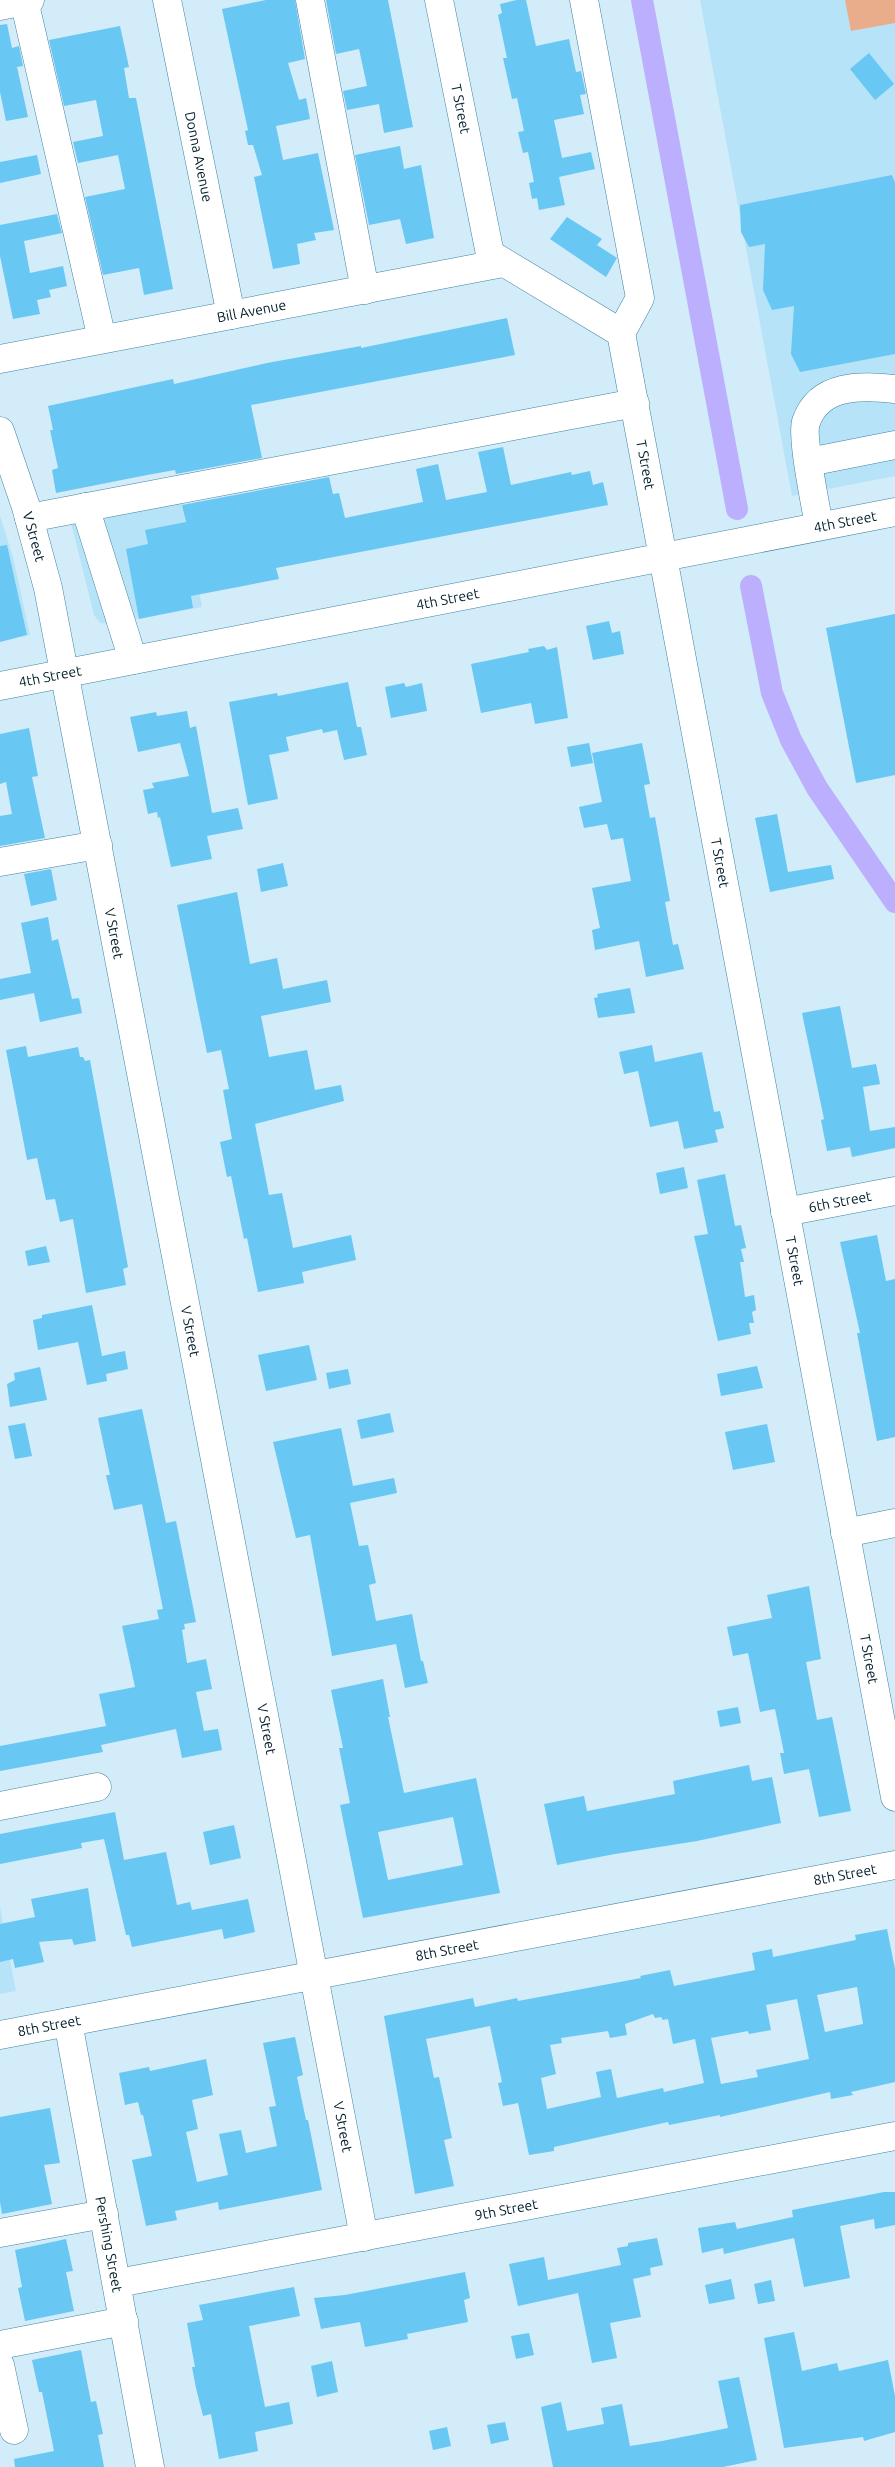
<svg xmlns="http://www.w3.org/2000/svg" width="895" height="2467" viewBox="0 0 895 2467" font-family="Ubuntu,sans-serif">
<rect width="100%" height="100%" fill="#d2ecf9"/>
<g fill="#b7e3f9">
<polygon points="700,0 895,0 895,476 792,496"/>
<polygon points="180,494 202,607 110,624 100,623 94,615 69,515"/>
<polygon points="0,516 13,557 30,635 0,640"/>
<polygon points="0,1907 16,1991 0,1994"/>
</g>
<polygon fill="#e9ad8b" points="845,0 895,0 895,23 851,31"/>
<g fill="none" stroke-linecap="round" stroke-linejoin="round">
<g stroke="#bcb0fe" stroke-width="22">
<polyline points="642,0 737,509"/>
<polyline points="751,586 772,693 791,740 817,788 895,902"/>
</g>
</g>
<g fill="#68c7f3" fill-rule="evenodd">
<polygon points="266,0 295,0 305,59 288,63 299,100 306,98 310,119 276,126 283,160 318,153 334,230 314,233 316,240 297,244 300,264 273,269 254,177 262,175 253,145 248,145 245,131 248,130 222,9"/>
<polygon points="326,0 388,0 413,127 384,133 379,104 347,110 343,91 367,86 359,49 336,54"/>
<polygon points="517,0 526,0 536,46 569,39 576,72 581,71 586,94 580,95 584,114 554,120 562,158 591,152 595,169 559,177 565,205 539,210 537,198 532,199 529,183 534,182 528,152 523,153 518,132 524,131 517,98 512,99 503,58 507,58 498,15 502,13 500,4"/>
<polygon points="7,24 12,48 19,46 23,66 17,67 28,117 6,121 0,92 0,25"/>
<polygon points="120,26 129,67 124,68 129,98 136,98 173,289 144,295 139,268 103,275 85,197 125,189 118,155 78,163 73,142 103,136 96,100 64,106 49,40"/>
<polygon points="869,53 894,84 875,100 850,69"/>
<polygon points="400,146 404,169 421,165 434,238 406,244 400,219 369,225 355,155"/>
<polygon points="37,155 41,174 0,183 0,162"/>
<polygon points="892,175 895,183 895,354 800,372 791,354 794,306 772,310 763,290 765,244 749,247 741,232 740,205"/>
<polygon points="57,214 62,233 24,241 30,273 63,266 67,286 49,290 51,297 37,300 40,314 13,319 0,256 0,225"/>
<polygon points="567,217 602,239 597,245 617,258 606,277 550,239"/>
<polygon points="507,318 515,355 251,405 262,458 176,474 175,470 147,475 56,493 52,470 58,468 50,430 53,430 48,406 173,379 174,384 267,363 361,346 361,348"/>
<polygon points="503,447 511,485 571,472 572,475 590,471 593,485 603,482 608,505 276,568 279,579 191,596 193,608 139,619 126,549 148,544 145,530 186,522 182,505 329,477 333,494 339,493 345,518 423,502 416,469 438,464 446,500 487,492 478,452"/>
<polygon points="7,545 27,635 0,642 0,546"/>
<polygon points="895,614 895,775 856,783 826,628"/>
<polygon points="609,621 612,633 620,631 624,654 593,660 586,626"/>
<polygon points="544,646 547,650 557,647 568,718 535,724 531,703 481,713 471,664 529,652 528,649"/>
<polygon points="348,682 357,727 361,727 367,755 344,760 337,730 323,733 322,729 286,737 289,751 269,755 278,799 248,805 229,702 277,693 278,696"/>
<polygon points="404,683 406,687 422,683 427,711 391,718 385,687"/>
<polygon points="187,711 190,728 196,726 212,813 238,808 243,829 207,836 212,859 171,867 160,817 158,818 157,812 148,814 143,790 154,788 152,783 189,776 180,743 138,752 130,717 156,712 157,716"/>
<polygon points="29,728 38,776 32,777 45,838 0,846 0,816 12,814 6,782 0,784 0,734"/>
<polygon points="589,743 593,763 571,767 567,747"/>
<polygon points="642,743 650,784 644,785 650,818 655,817 670,901 665,902 673,945 678,944 684,969 646,977 639,941 595,950 592,930 600,928 592,888 631,881 623,838 611,840 607,824 584,828 579,807 602,802 592,753"/>
<polygon points="777,814 788,872 831,865 834,879 770,892 755,818"/>
<polygon points="283,863 288,886 261,892 257,869"/>
<polygon points="51,869 57,900 31,906 24,874"/>
<polygon points="237,892 250,964 277,958 283,989 327,980 331,1002 261,1016 269,1057 307,1050 315,1090 341,1085 344,1101 255,1124 269,1195 282,1193 293,1248 351,1235 356,1260 302,1272 304,1283 258,1292 247,1238 244,1239 231,1176 227,1177 220,1142 232,1139 223,1090 229,1089 221,1050 207,1053 177,905"/>
<polygon points="48,917 52,941 58,939 72,999 79,998 82,1013 40,1022 34,993 0,1000 0,979 31,973 21,923"/>
<polygon points="630,988 635,1013 598,1018 594,998 598,997 597,994"/>
<polygon points="840,1006 852,1068 876,1064 880,1084 863,1087 870,1131 895,1127 895,1148 852,1157 850,1147 827,1151 821,1120 824,1119 802,1013"/>
<polygon points="652,1045 655,1062 702,1052 714,1112 720,1111 724,1128 715,1130 718,1142 684,1149 678,1121 650,1127 638,1071 624,1074 619,1052"/>
<polygon points="26,1046 28,1057 78,1047 80,1057 83,1057 85,1061 90,1060 128,1267 123,1269 126,1285 86,1293 73,1219 60,1222 55,1199 46,1200 37,1158 27,1160 6,1050"/>
<polygon points="684,1167 688,1188 660,1194 656,1173"/>
<polygon points="725,1174 735,1226 741,1225 746,1248 741,1249 744,1262 740,1262 745,1297 754,1295 756,1310 752,1312 754,1323 749,1323 751,1334 718,1341 694,1236 708,1234 697,1180"/>
<polygon points="877,1235 886,1281 895,1279 895,1437 877,1441 857,1333 860,1333 840,1242"/>
<polygon points="46,1246 50,1262 28,1266 25,1251"/>
<polygon points="92,1305 102,1356 125,1351 128,1369 106,1374 107,1381 87,1385 78,1342 38,1350 33,1320 42,1318 42,1315"/>
<polygon points="309,1345 317,1380 266,1391 258,1355"/>
<polygon points="757,1366 763,1388 721,1396 717,1374"/>
<polygon points="40,1367 47,1400 10,1407 7,1384 15,1380 14,1373"/>
<polygon points="348,1369 351,1384 329,1389 326,1373"/>
<polygon points="142,1409 166,1523 176,1521 196,1622 184,1624 185,1629 182,1630 187,1663 206,1659 212,1689 196,1692 204,1731 218,1729 222,1750 182,1758 176,1729 101,1745 103,1752 0,1771 0,1746 106,1726 99,1694 135,1687 122,1626 159,1619 157,1610 163,1609 142,1504 114,1510 106,1475 110,1475 98,1418"/>
<polygon points="390,1413 394,1432 361,1439 357,1420"/>
<polygon points="25,1423 32,1456 15,1459 8,1426"/>
<polygon points="767,1424 775,1462 733,1470 725,1432"/>
<polygon points="341,1428 353,1486 394,1478 397,1493 350,1503 359,1546 368,1545 376,1583 369,1585 376,1621 412,1614 421,1661 423,1661 428,1683 405,1688 396,1644 332,1656 310,1535 296,1538 273,1442"/>
<polygon points="809,1586 821,1659 806,1662 817,1720 832,1717 851,1811 819,1817 809,1769 784,1774 780,1753 784,1753 775,1709 760,1712 748,1653 733,1656 727,1627 772,1618 767,1595"/>
<path d="M383,1679l7,38h-2l16,76 72,-15 24,115 -137,25 -23,-113 10,-2 -11,-55h4l-12,-58zM453,1817l10,48 -75,15 -10,-48z"/>
<polygon points="738,1707 741,1723 720,1727 717,1711"/>
<polygon points="749,1765 752,1781 772,1777 781,1823 697,1841 615,1854 557,1865 544,1804 584,1796 587,1811 634,1802 675,1794 673,1781"/>
<polygon points="115,1812 124,1860 166,1852 177,1905 190,1902 192,1910 248,1899 255,1932 224,1939 222,1929 132,1947 129,1935 126,1935 104,1839 81,1843 82,1848 0,1864 0,1834"/>
<polygon points="234,1825 241,1858 210,1865 203,1832"/>
<polygon points="88,1888 96,1941 74,1945 72,1939 39,1942 44,1962 15,1968 13,1959 0,1962 0,1924 35,1917 31,1899"/>
<path d="M887,1929l8,40v113l-44,10 2,3 -22,4 -1,-7 -110,25v-2l-51,10 -1,-3 -114,25v4l-25,4 -11,-52 -15,3 -5,-23 4,-1 -12,-56 -64,13 8,39 5,-1 13,61 -8,2 10,46 -39,8 -31,-178 89,-18 2,9 42,-9 1,3 123,-23 -1,-2 30,-6 4,16 81,-16 -3,-17 20,-4 1,8 10,-2 73,-15 -1,-5zM857,1987l6,37 -38,8 -8,-37zM797,1999l12,60 -53,11 2,7 -37,7 -10,-46 37,-7 1,3 22,-4 -5,-25zM653,2014l2,4 6,-1 2,3 5,-1 5,25 22,-5 9,44 -40,9 -1,-4 -46,10 -6,-29 -15,3 5,25 -54,12 -6,-31 15,-4 -6,-29 12,-2 -1,-5 47,-7 2,7 17,-3 -2,-11z"/>
<polygon points="295,2037 303,2075 297,2077 306,2120 308,2120 322,2190 219,2210 218,2202 175,2211 177,2220 146,2226 132,2160 152,2156 143,2115 141,2115 138,2102 125,2105 119,2073 149,2067 150,2071 206,2059 213,2095 192,2100 198,2129 186,2132 197,2182 228,2175 219,2134 241,2130 246,2153 277,2146 269,2107 276,2106 263,2043"/>
<polygon points="50,2108 60,2163 44,2165 52,2204 2,2214 0,2202 0,2117"/>
<polygon points="884,2192 895,2192 895,2225 875,2229 874,2219 840,2226 850,2278 804,2287 794,2238 724,2254 723,2248 702,2253 698,2228 735,2222 737,2229 793,2217 792,2210"/>
<polygon points="657,2238 663,2265 650,2268 651,2275 633,2279 641,2317 610,2323 617,2358 592,2363 578,2293 518,2306 509,2264 544,2257 548,2280 621,2265 617,2248 628,2246 628,2243"/>
<polygon points="66,2239 73,2271 66,2272 74,2311 25,2321 18,2288 22,2287 15,2250"/>
<polygon points="465,2272 470,2298 464,2300 468,2322 407,2334 408,2339 365,2347 360,2322 321,2329 314,2298 345,2295"/>
<polygon points="731,2279 735,2299 709,2304 705,2285"/>
<polygon points="771,2280 775,2301 758,2304 754,2284"/>
<polygon points="294,2287 300,2316 249,2326 265,2407 289,2402 293,2424 255,2432 258,2451 219,2459 211,2414 203,2416 196,2388 192,2367 195,2367 187,2323 203,2320 199,2305"/>
<polygon points="794,2332 802,2371 837,2363 839,2371 888,2360 895,2396 895,2432 864,2441 863,2437 784,2448 764,2338"/>
<polygon points="529,2333 534,2355 516,2359 511,2336"/>
<polygon points="81,2350 91,2402 96,2401 103,2434 98,2435 104,2467 15,2467 14,2459 54,2451 42,2392 39,2392 32,2360"/>
<polygon points="332,2361 338,2392 317,2397 311,2366"/>
<polygon points="739,2377 757,2460 723,2467 553,2467 541,2407 561,2402 567,2431 604,2424 601,2408 622,2404 630,2446 662,2441 728,2428 718,2381"/>
<polygon points="505,2422 509,2440 491,2444 487,2425"/>
<polygon points="447,2427 451,2446 433,2450 429,2431"/>
</g>
<g fill="none" stroke-linecap="round" stroke-linejoin="round">
<defs>
<g id="minor">
<polyline points="24,0 102,339"/>
<path id="s1" d="M167,0l64,315"/>
<polyline points="310,0 365,290"/>
<path id="s2" d="M439,0l51,254 131,79 274,1464"/>
<polyline points="584,0 640,298 621,333"/>
<polyline points="0,6 30,0"/>
<path id="s3" d="M0,359l503,-96"/>
<path id="s4" d="M0,431l26,76 22,81 316,1649"/>
<polyline points="809,462 895,445"/>
<polyline points="85,507 133,660"/>
<polyline points="29,518 635,403"/>
<path d="M819,526c-3,-19 -18,-90 -13,-104 13,-38 55,-37 89,-33"/>
<path id="s5" d="M0,686l895,-174"/>
<polyline points="0,862 98,845"/>
<path id="s6" d="M785,1212l110,-21"/>
<polyline points="845,1533 895,1523"/>
<polyline points="0,1806 97,1787"/>
<path id="s7" d="M68,2022l82,445"/>
<path id="s8" d="M0,2035l895,-170"/>
<polyline points="0,2233 104,2214"/>
<path id="s9" d="M118,2283l777,-147"/>
<polyline points="0,2345 124,2321"/>
<polyline points="0,2365 14,2430"/>
</g>
</defs>
<use href="#minor" stroke="#4182a1" stroke-width="29"/>
<use href="#minor" stroke="#fff" stroke-width="28"/>
</g>
<g text-anchor="middle" dominant-baseline="central" stroke-width="5" stroke-linejoin="round" paint-order="stroke">
<g font-size="14" fill="#021d29" stroke="#d2ecf9">
<text stroke="none"><textPath href="#s2" startOffset="111">T Street</textPath></text>
<text stroke="none"><textPath href="#s1" startOffset="160">Donna Avenue</textPath></text>
<text stroke="none"><textPath href="#s3" startOffset="256">Bill Avenue</textPath></text>
<text stroke="none"><textPath href="#s2" startOffset="546">T Street</textPath></text>
<text stroke="none"><textPath href="#s5" startOffset="861">4th Street</textPath></text>
<text stroke="none"><textPath href="#s4" startOffset="111">V Street</textPath></text>
<text stroke="none"><textPath href="#s5" startOffset="456">4th Street</textPath></text>
<text stroke="none"><textPath href="#s5" startOffset="51">4th Street</textPath></text>
<text stroke="none"><textPath href="#s2" startOffset="951">T Street</textPath></text>
<text stroke="none"><textPath href="#s4" startOffset="516">V Street</textPath></text>
<text stroke="none"><textPath href="#s6" startOffset="56">6th Street</textPath></text>
<text stroke="none"><textPath href="#s2" startOffset="1356">T Street</textPath></text>
<text stroke="none"><textPath href="#s4" startOffset="921">V Street</textPath></text>
<text stroke="none"><textPath href="#s2" startOffset="1761">T Street</textPath></text>
<text stroke="none"><textPath href="#s4" startOffset="1326">V Street</textPath></text>
<text stroke="none"><textPath href="#s8" startOffset="860">8th Street</textPath></text>
<text stroke="none"><textPath href="#s8" startOffset="455">8th Street</textPath></text>
<text stroke="none"><textPath href="#s8" startOffset="50">8th Street</textPath></text>
<text stroke="none"><textPath href="#s4" startOffset="1731">V Street</textPath></text>
<text stroke="none"><textPath href="#s9" startOffset="395">9th Street</textPath></text>
<text stroke="none"><textPath href="#s7" startOffset="226">Pershing Street</textPath></text>
</g>
</g>
</svg>
